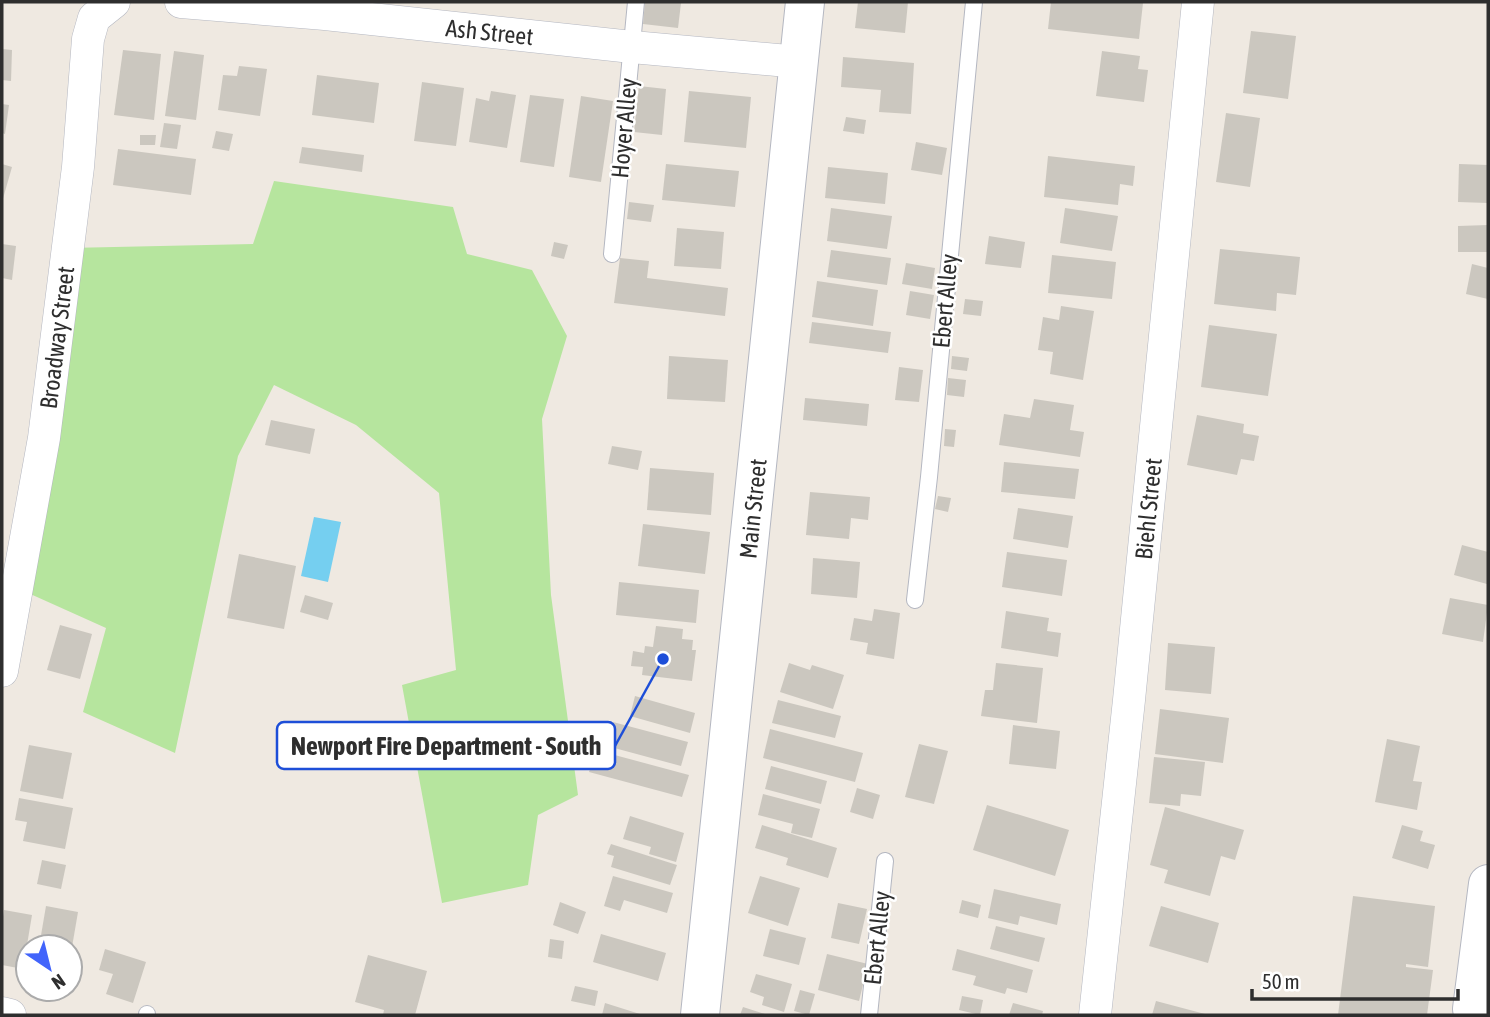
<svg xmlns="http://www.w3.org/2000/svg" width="1490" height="1017" viewBox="0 0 1490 1017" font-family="'Asap Condensed',sans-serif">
<rect width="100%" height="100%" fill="#efe9e1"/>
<polygon fill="#b6e59e" points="274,181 453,207 467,254 532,270 567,336 542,419 551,595 578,795 538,815 528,885 442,903 402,685 456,670 439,493 356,425 274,385 238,456 175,753 83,712 106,628 17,588 68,248 253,244"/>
<polygon fill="#75cff0" points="314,517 341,522 328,582 301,576"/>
<g fill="#cbc7bf">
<polygon points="645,2 681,3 678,28 643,24"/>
<polygon points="858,2 908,2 905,33 855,28"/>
<polygon points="1051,2 1143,3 1139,39 1048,29"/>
<polygon points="1251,31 1296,36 1288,99 1243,93"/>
<polygon points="2,49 12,50 11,81 2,80"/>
<polygon points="123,50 161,54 154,120 114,115"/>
<polygon points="174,51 204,55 196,120 165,116"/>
<polygon points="1102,51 1140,56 1138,69 1148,70 1144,102 1096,96"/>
<polygon points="843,57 914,63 911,114 879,112 881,90 841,87"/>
<polygon points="239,66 267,69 260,116 218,110 223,75 237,76"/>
<polygon points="317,75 379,83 374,123 312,115"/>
<polygon points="422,82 464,88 456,146 414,141"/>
<polygon points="639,86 666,89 662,135 634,132"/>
<polygon points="491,91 516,95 507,148 469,142 476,98 489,101"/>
<polygon points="689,91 751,97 746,148 684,142"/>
<polygon points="530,95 564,99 554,167 520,162"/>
<polygon points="581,96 613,101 601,182 569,177"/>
<polygon points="2,104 9,105 5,134 2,133"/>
<polygon points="1226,113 1260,118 1250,187 1216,182"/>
<polygon points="846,117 866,120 864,134 843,131"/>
<polygon points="164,123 181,125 177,149 160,147"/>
<polygon points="216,131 233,134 229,151 212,148"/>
<polygon points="140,135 156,135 155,145 140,145"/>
<polygon points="916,142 947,148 942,175 911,170"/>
<polygon points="302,147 364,155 362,172 299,163"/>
<polygon points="118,149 196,159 191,195 113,185"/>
<polygon points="1048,156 1135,166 1133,186 1120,184 1118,205 1044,197"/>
<polygon points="2,164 12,167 2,202"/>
<polygon points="666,164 739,171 735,207 662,200"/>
<polygon points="1459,164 1488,165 1488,203 1458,202"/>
<polygon points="828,167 888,173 885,204 825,198"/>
<polygon points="629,202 654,205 651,222 627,219"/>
<polygon points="831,208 892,216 887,249 827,241"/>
<polygon points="1065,208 1118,216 1112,251 1060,243"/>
<polygon points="1488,225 1488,252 1458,252 1458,226"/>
<polygon points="677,228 724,232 721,269 674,266"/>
<polygon points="989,236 1025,242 1021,268 985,264"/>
<polygon points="554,242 568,245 564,259 551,256"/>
<polygon points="2,244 16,246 12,280 2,278"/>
<polygon points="1220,249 1300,257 1296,295 1277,293 1276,311 1214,304"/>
<polygon points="831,250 891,258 887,285 827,277"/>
<polygon points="1052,255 1116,262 1112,299 1048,293"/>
<polygon points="620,258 649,261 647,278 728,288 725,316 614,303"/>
<polygon points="906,263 935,268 932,289 902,284"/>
<polygon points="1472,264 1488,268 1488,299 1466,294"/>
<polygon points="817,281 878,290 873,326 812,317"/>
<polygon points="910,291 934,295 930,319 906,315"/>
<polygon points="965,299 983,301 981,316 963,314"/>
<polygon points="1061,306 1094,311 1083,380 1050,374 1053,352 1038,350 1043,317 1059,320"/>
<polygon points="812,322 891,332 888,353 809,343"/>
<polygon points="1209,325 1277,334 1268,396 1201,387"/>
<polygon points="669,356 728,360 725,402 667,399"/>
<polygon points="952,356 969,358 967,371 951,369"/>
<polygon points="899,367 923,370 919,402 895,400"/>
<polygon points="948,378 966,380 964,397 947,395"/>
<polygon points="805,398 869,404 867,426 803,420"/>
<polygon points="1034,399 1074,405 1070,430 1084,432 1080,457 999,445 1004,414 1030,418"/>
<polygon points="1197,415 1244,424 1243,433 1259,436 1254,461 1241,459 1237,475 1187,465"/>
<polygon points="271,420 315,429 310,454 265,445"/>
<polygon points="945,429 956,430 954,447 944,446"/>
<polygon points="612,446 642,451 638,470 608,464"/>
<polygon points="1004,462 1079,469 1075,499 1001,492"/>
<polygon points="650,468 714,473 711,515 647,510"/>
<polygon points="810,492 870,497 868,520 851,518 849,539 806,535"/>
<polygon points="938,496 951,498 948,512 935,509"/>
<polygon points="1018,508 1073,516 1068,548 1013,539"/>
<polygon points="643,524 710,532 705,574 638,566"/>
<polygon points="1462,545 1488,552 1487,584 1454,575"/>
<polygon points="1007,552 1067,560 1062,596 1002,587"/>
<polygon points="239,554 296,566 284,629 227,618"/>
<polygon points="813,558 860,562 857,598 811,594"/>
<polygon points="619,582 699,590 696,623 616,615"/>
<polygon points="305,595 333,603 328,620 300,612"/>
<polygon points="1450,598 1488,605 1483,642 1442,634"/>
<polygon points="874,609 900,613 894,659 866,654 868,643 850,640 854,618 872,621"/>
<polygon points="1006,611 1049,618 1047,631 1061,633 1058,657 1001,648"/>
<polygon points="60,625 92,634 80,679 47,670"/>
<polygon points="656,626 683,629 682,639 693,640 692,650 696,650 692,681 642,675 643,667 631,666 633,651 644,653 645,646 653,647"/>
<polygon points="1168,643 1215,647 1211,694 1165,690"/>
<polygon points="789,663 810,670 812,665 844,675 833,709 780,692"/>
<polygon points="996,663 1043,668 1037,723 981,716 985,690 993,690"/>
<polygon points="635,696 695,713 690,733 630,716"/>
<polygon points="778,700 841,716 835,738 772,723"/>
<polygon points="1160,709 1229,718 1223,763 1155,754"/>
<polygon points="613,722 688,742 681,766 607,746"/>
<polygon points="1013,725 1060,731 1056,769 1009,764"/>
<polygon points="770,729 863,753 855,782 763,758"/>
<polygon points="1387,739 1420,746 1413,781 1422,782 1417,810 1375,802"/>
<polygon points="919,744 948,751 934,804 905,797"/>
<polygon points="29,745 72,753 63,799 20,791"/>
<polygon points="596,750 689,775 682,797 589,772"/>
<polygon points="1154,757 1205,762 1201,796 1181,794 1180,806 1149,803"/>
<polygon points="771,766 827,781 821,804 765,789"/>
<polygon points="857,788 880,795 873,819 850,812"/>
<polygon points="763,794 820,809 812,838 791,833 793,824 758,815"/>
<polygon points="19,798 73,808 65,849 23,841 27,822 15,820"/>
<polygon points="987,805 1069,830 1055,876 973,850"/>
<polygon points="1165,807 1244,830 1235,860 1221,856 1210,896 1164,883 1168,870 1150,865"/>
<polygon points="630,816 684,833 676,862 649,854 651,847 623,839"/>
<polygon points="762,825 837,848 828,878 786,865 788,858 755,848"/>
<polygon points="1402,825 1423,831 1420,841 1435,845 1428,869 1392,858"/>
<polygon points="611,844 677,865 670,885 611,867 614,856 607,854"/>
<polygon points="42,860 66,865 61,889 37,884"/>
<polygon points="613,876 673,893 667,913 624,900 620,911 604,906"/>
<polygon points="760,876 800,888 788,926 748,913"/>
<polygon points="994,889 1061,904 1057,925 1020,916 1018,925 988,918"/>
<polygon points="1353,896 1435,906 1428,967 1406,964 1406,967 1433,970 1427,1015 1338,1015"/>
<polygon points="962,900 981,905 978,918 959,913"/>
<polygon points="560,902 586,912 578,934 553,925"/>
<polygon points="838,903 867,909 859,944 831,938"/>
<polygon points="46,906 78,912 72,947 39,947"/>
<polygon points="1161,906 1219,923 1208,963 1149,946"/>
<polygon points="4,910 32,915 23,969 2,965 2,923"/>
<polygon points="996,926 1045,938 1039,962 990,949"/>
<polygon points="770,929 806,938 799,965 763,956"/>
<polygon points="601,934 666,953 658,981 593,962"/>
<polygon points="550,939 564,941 562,959 548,957"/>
<polygon points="105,949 146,962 133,1003 106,994 113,974 99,970"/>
<polygon points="957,949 1033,970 1027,993 1007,988 1005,994 973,985 976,976 952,970"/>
<polygon points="827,954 868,964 859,1001 818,990"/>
<polygon points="368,955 427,971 415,1015 383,1015 384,1010 355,1002"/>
<polygon points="756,974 792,984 784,1012 762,1005 764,997 750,992"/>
<polygon points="575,986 598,991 595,1006 571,1001"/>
<polygon points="800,990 815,994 809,1015 794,1011"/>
<polygon points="962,996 983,1000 980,1015 959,1010"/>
<polygon points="1156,1001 1205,1014 1205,1015 1152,1015"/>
<polygon points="605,1003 643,1015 602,1015"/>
<polygon points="1013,1003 1043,1011 1042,1015 1009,1015"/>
<polygon points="743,1007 768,1015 740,1015"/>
</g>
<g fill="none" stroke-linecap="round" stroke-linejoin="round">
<defs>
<g id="service">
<polyline points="612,254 636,2"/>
<polyline points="915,600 929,477 974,2"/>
<polyline points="147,1015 147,1014"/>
<polyline points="869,1015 885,861"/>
</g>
<g id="minor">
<path id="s1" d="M181,2l144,12 307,33 167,15"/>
<path id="s2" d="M2,671l42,-233 34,-271 10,-128 6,-21 20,-16"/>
<polyline points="2,1013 10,1015"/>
<path id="s3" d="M1095,1015l34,-315 69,-698"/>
</g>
<g id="tertiary">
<polyline points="1488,884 1472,1009 1488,1011"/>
<path id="s4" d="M700,1015l105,-1013"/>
</g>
</defs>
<use href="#service" stroke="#b4b7c1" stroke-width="18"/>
<use href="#minor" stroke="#b4b7c1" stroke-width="33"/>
<use href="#tertiary" stroke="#b4b7c1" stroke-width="40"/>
<use href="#service" stroke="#fff" stroke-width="16"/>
<use href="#minor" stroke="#fff" stroke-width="32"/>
<use href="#tertiary" stroke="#fff" stroke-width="38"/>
</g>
<g text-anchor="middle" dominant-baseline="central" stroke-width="5" stroke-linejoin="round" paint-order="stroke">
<g font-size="24" fill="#2e2e2e" stroke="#fff">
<text stroke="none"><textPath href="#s1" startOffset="310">Ash Street</textPath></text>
<text transform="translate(624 128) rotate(-85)">Hoyer Alley</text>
<text transform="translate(945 301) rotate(-85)">Ebert Alley</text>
<text stroke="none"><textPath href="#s2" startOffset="338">Broadway Street</textPath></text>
<text stroke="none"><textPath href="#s4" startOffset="509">Main Street</textPath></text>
<text stroke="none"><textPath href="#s3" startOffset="509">Biehl Street</textPath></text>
<text transform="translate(877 938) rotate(-84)">Ebert Alley</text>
</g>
</g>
<path fill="none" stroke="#1d4ed8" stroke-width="2.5" d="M663 659L615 746"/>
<circle fill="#1d4ed8" stroke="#fff" stroke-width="2.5" cx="663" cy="659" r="7"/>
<rect fill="#fff" stroke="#1d4ed8" stroke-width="2.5" x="277" y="722" width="338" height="47" rx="7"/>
<g font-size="26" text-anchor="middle" font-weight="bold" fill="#2e2e2e">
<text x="446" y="755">Newport Fire Department - South</text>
</g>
<rect width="1490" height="1017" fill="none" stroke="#2e2e2e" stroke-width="7"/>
<g transform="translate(49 968) rotate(145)"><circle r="33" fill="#ffffff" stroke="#ababab" stroke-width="2"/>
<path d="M0-5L12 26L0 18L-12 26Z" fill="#4264fb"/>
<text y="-10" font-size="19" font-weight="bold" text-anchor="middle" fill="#2e2e2e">N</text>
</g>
<path d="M1252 989v10h206v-10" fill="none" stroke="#2e2e2e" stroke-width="3.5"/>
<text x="1262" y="989" font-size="21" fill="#2e2e2e" stroke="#ffffff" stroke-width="5" paint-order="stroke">50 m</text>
</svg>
